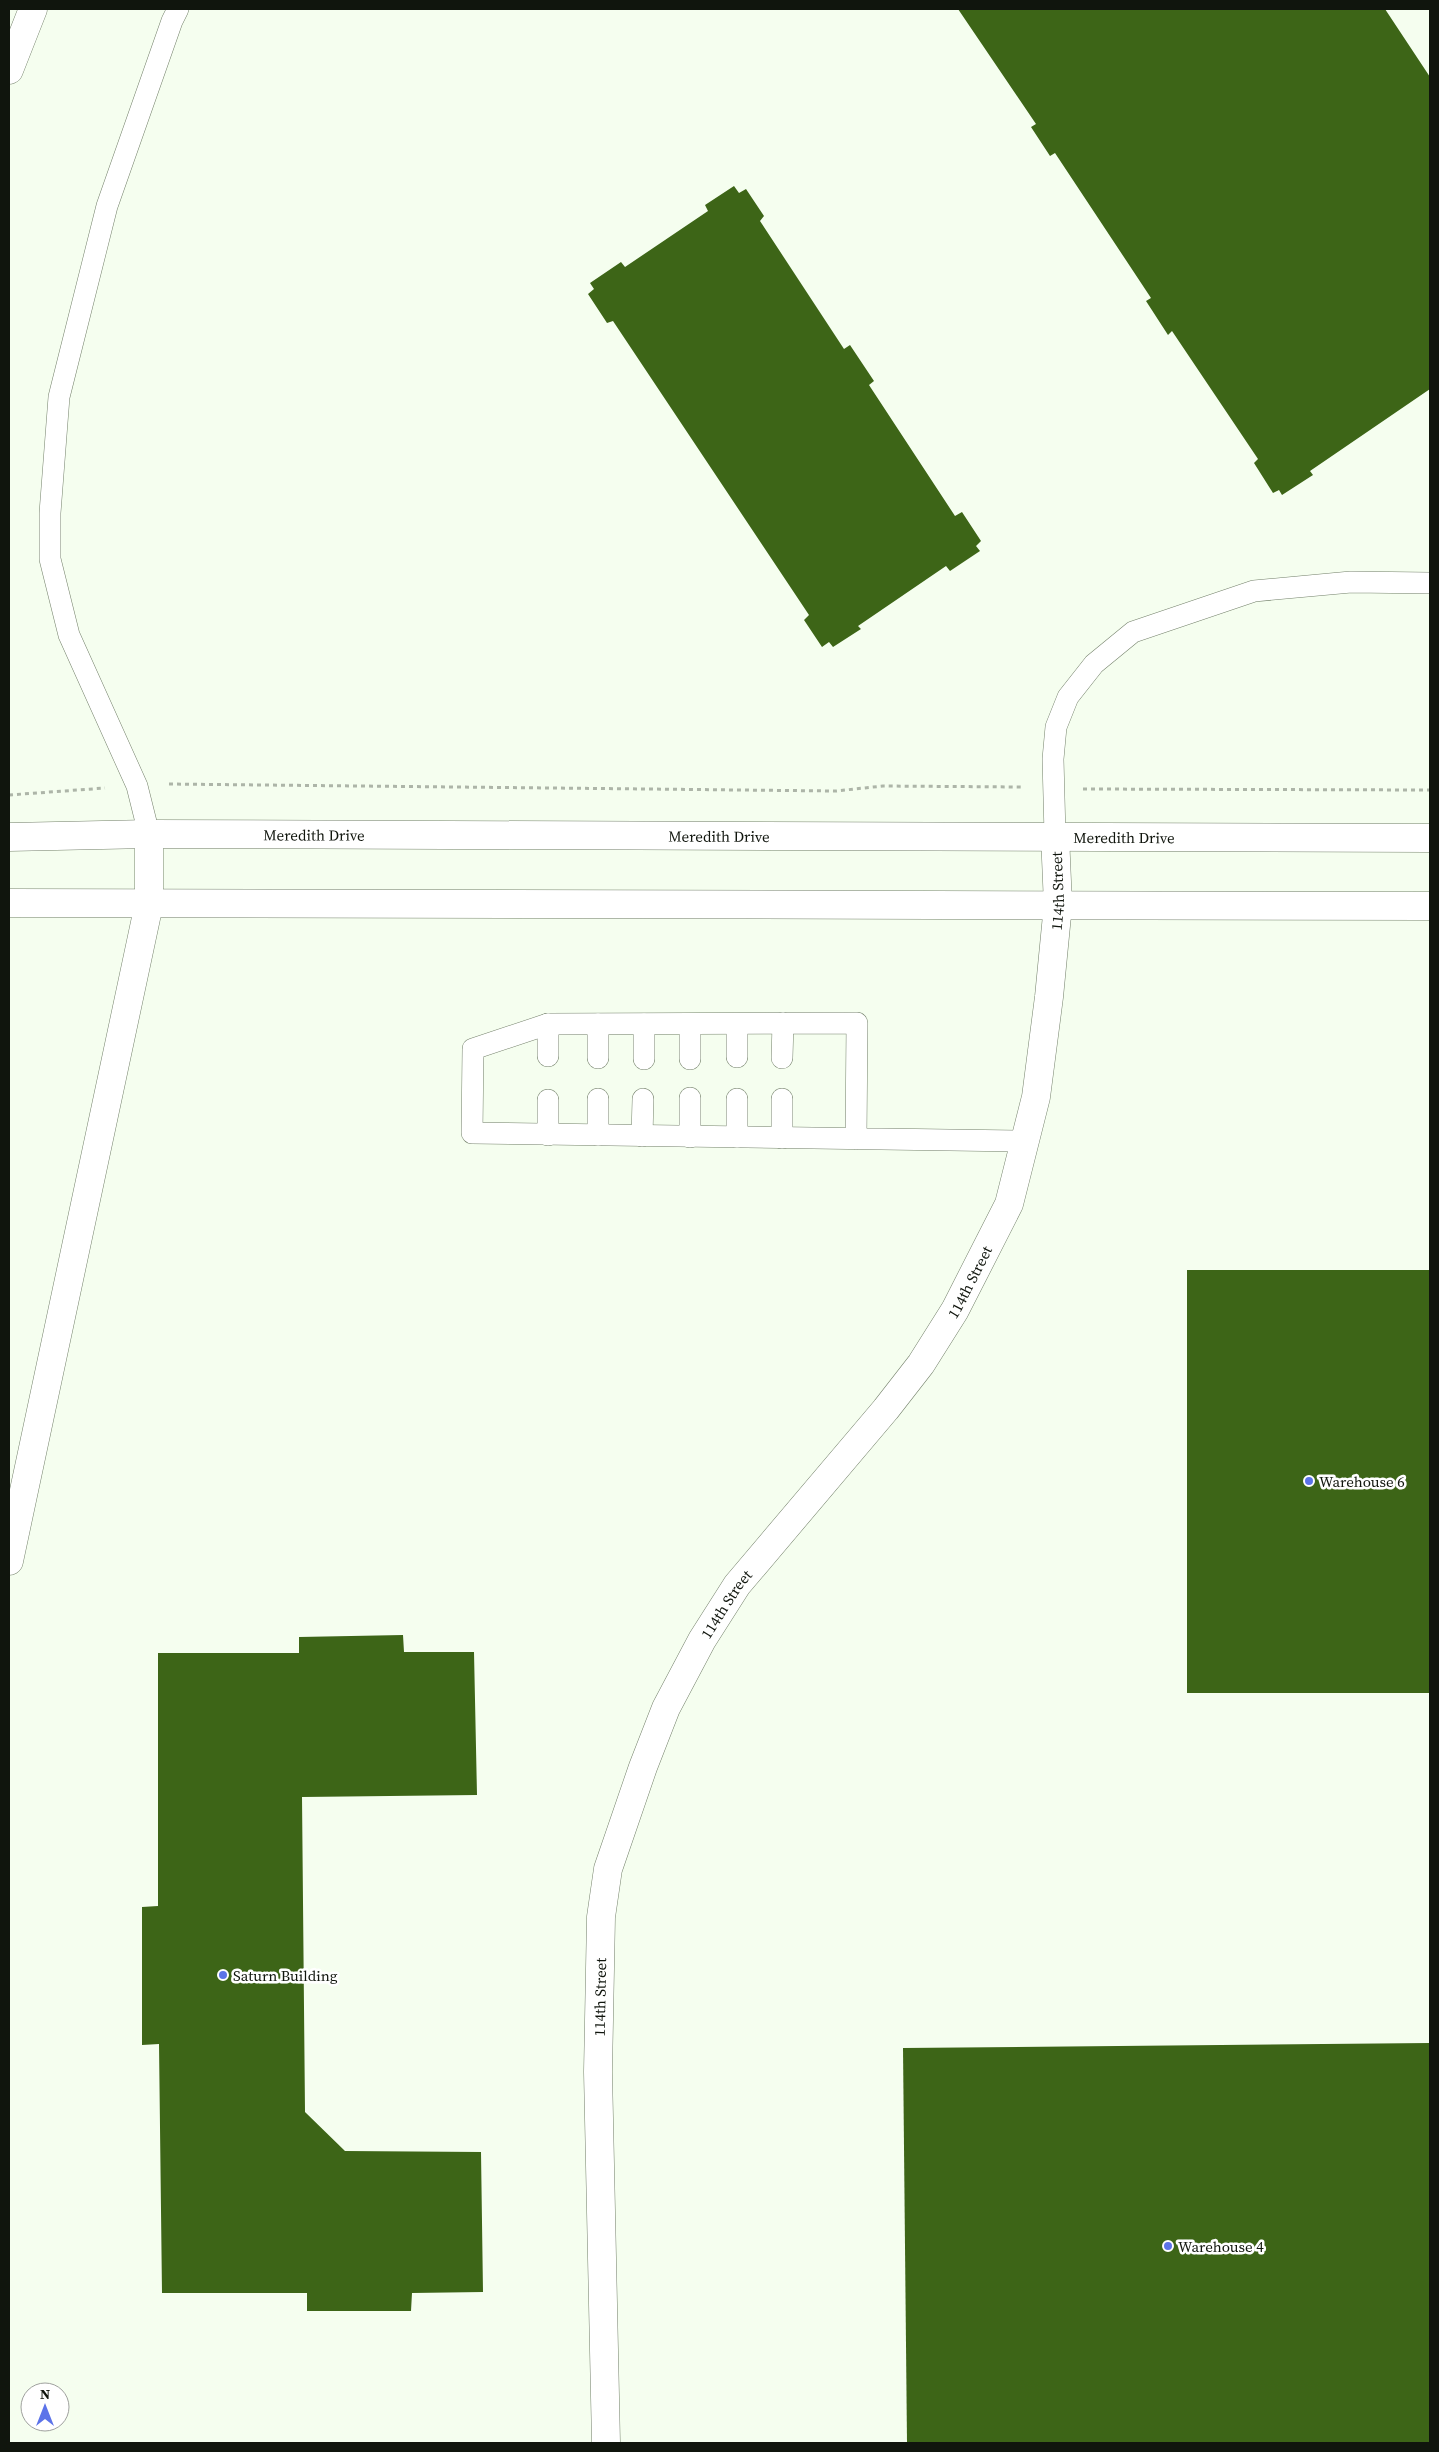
<svg xmlns="http://www.w3.org/2000/svg" width="1439" height="2452" viewBox="0 0 1439 2452" font-family="'Source Serif 4',serif">
<rect width="100%" height="100%" fill="#f5feef"/>
<g fill="#3d6517">
<polygon points="958,9 1385,9 1430,77 1430,389 1310,471 1313,475 1282,495 1279,490 1273,493 1254,463 1258,459 1172,331 1168,335 1146,301 1151,298 1055,153 1050,156 1031,127 1036,124"/>
<polygon points="734,186 739,193 746,189 764,216 760,221 844,349 850,345 874,381 869,385 955,516 962,512 981,541 976,546 980,551 950,571 946,566 858,626 861,629 833,647 829,642 822,647 804,620 809,615 613,321 607,323 588,294 594,289 590,283 621,262 625,267 708,211 705,205"/>
<rect x="1187" y="1270" width="243" height="423"/>
<polygon points="403,1635 404,1652 474,1652 477,1795 302,1797 305,2112 345,2151 481,2152 483,2292 412,2293 411,2311 307,2311 307,2293 162,2293 159,2044 142,2045 142,1907 158,1906 158,1653 299,1653 299,1637"/>
<polygon points="1430,2043 1430,2443 907,2443 903,2048"/>
</g>
<g fill="none" stroke-linecap="round" stroke-linejoin="round">
<defs>
<g id="lane">
<polyline points="149,834 137,786 69,635 50,559 50,513 59,397 107,206 172,21 178,9"/>
<polyline points="1055,835 1053,759 1056,727 1068,697 1094,664 1133,632 1254,591 1351,582 1430,583"/>
<polyline points="548,1024 548,1056"/>
<polyline points="598,1024 598,1058"/>
<polyline points="690,1024 690,1059"/>
<polyline points="737,1057 737,1024"/>
<polyline points="782,1058 783,1023"/>
<polyline points="644,1059 644,1024"/>
<polyline points="690,1098 690,1137"/>
<polyline points="598,1099 598,1135"/>
<polyline points="737,1099 737,1137"/>
<polyline points="782,1099 782,1138"/>
<polyline points="548,1135 548,1100"/>
<polyline points="642,1136 643,1099"/>
<polyline points="856,1139 857,1023 548,1024 473,1049 472,1133 1025,1141"/>
</g>
<g id="secondary">
<path id="s1" d="M9,837l140,-3 1281,4"/>
<polyline points="9,903 1430,906"/>
<path id="s2" d="M606,2443l-8,-371 3,-155 7,-48 35,-102 23,-59 36,-68 35,-55 149,-176 35,-45 34,-54 54,-106 27,-107 13,-100 9,-92 -3,-70"/>
</g>
<g id="highway">
<polyline points="9,70 33,9"/>
<polyline points="9,1561 149,904 149,834"/>
</g>
</defs>
<use href="#lane" stroke="#74816b" stroke-width="22"/>
<use href="#secondary" stroke="#74816b" stroke-width="29"/>
<use href="#highway" stroke="#74816b" stroke-width="29"/>
<g stroke="#adb5a8" stroke-width="3" stroke-dasharray="4 4" stroke-linecap="butt">
<polyline points="169,784 836,791 883,786 1022,787"/>
<polyline points="1083,789 1430,790"/>
<polyline points="9,795 105,788"/>
</g>
<use href="#lane" stroke="#fff" stroke-width="21"/>
<use href="#secondary" stroke="#fff" stroke-width="28"/>
<use href="#highway" stroke="#fff" stroke-width="28"/>
</g>
<g fill="#5c73e9" stroke="#fff" stroke-width="2">
<circle cx="1309" cy="1481" r="5"/>
<circle cx="223" cy="1975" r="5"/>
<circle cx="1168" cy="2246" r="5"/>
</g>
<g text-anchor="middle" dominant-baseline="central" stroke-width="5" stroke-linejoin="round" paint-order="stroke">
<g font-size="15" fill="#10150d" stroke="#fff">
<text stroke="none"><textPath href="#s1" startOffset="305">Meredith Drive</textPath></text>
<text stroke="none"><textPath href="#s1" startOffset="710">Meredith Drive</textPath></text>
<text stroke="none"><textPath href="#s1" startOffset="1115">Meredith Drive</textPath></text>
<text stroke="none"><textPath href="#s2" startOffset="1676">114th Street</textPath></text>
<text stroke="none"><textPath href="#s2" startOffset="1271">114th Street</textPath></text>
<text stroke="none"><textPath href="#s2" startOffset="866">114th Street</textPath></text>
<text stroke="none"><textPath href="#s2" startOffset="446">114th Street</textPath></text>
</g>
<g font-size="15" fill="#10150d" stroke="#fff" text-anchor="start">
<text x="1319" y="1481">Warehouse 6</text>
<text x="233" y="1975">Saturn Building</text>
<text x="1178" y="2246">Warehouse 4</text>
</g>
</g>
<rect width="1439" height="2452" fill="none" stroke="#10150d" stroke-width="20"/>
<g transform="translate(45 2407)"><circle r="24" fill="#ffffff" stroke="#9fa19e"/>
<path d="M0-4L9 19L0 12L-9 19Z" fill="#5c73e9"/>
<text y="-8" font-size="14" font-weight="bold" text-anchor="middle" fill="#10150d">N</text>
</g>
</svg>
